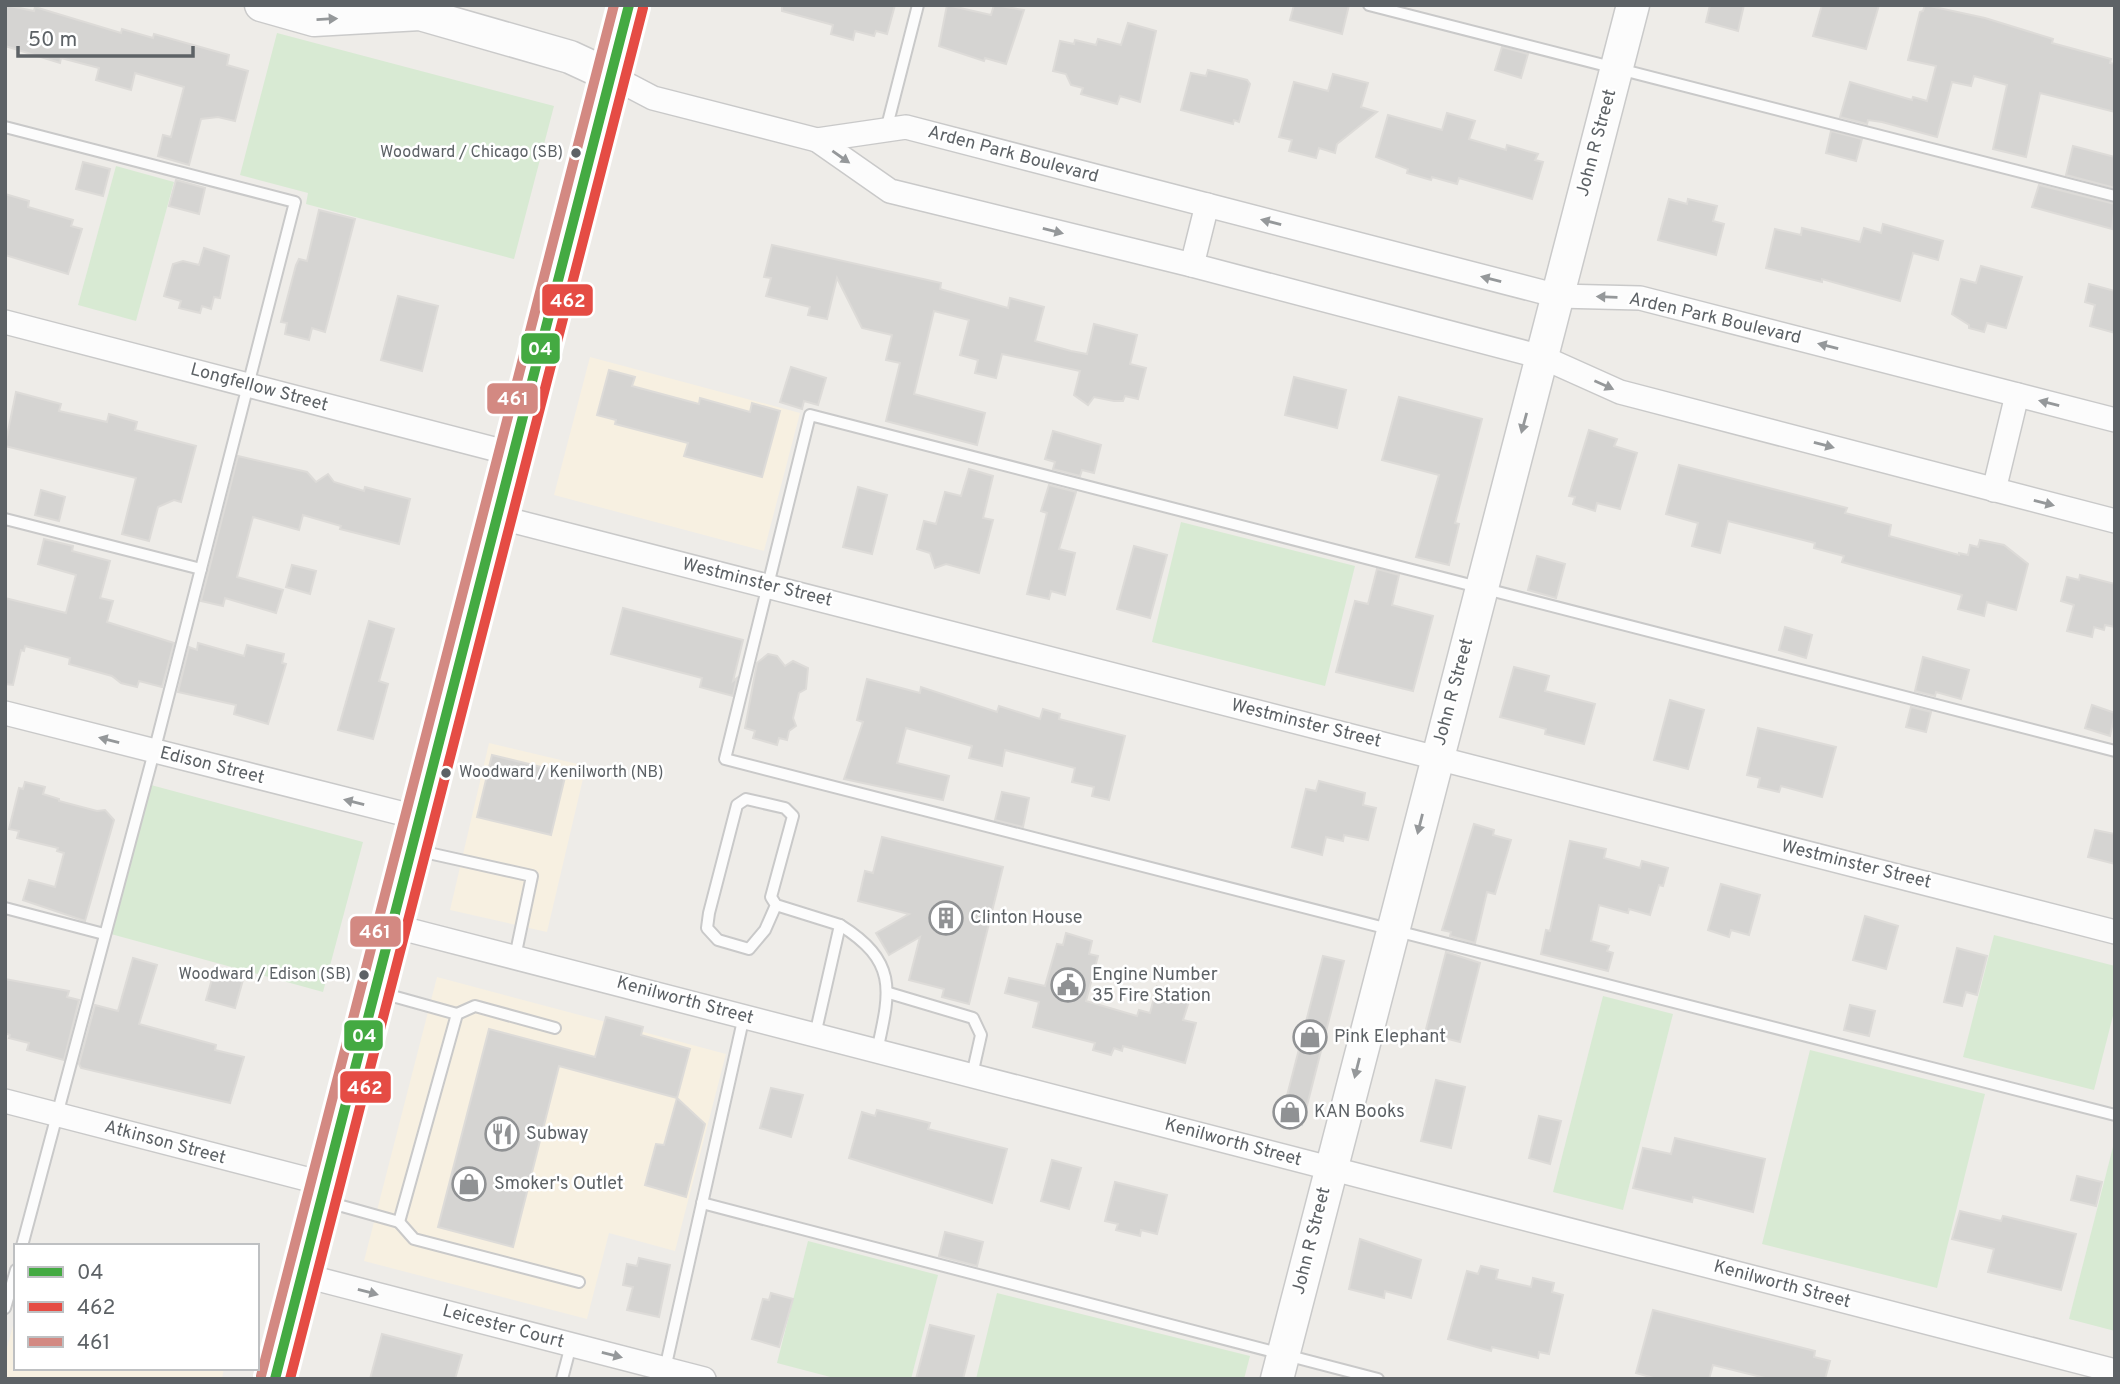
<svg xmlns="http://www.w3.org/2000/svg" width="2120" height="1384" viewBox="0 0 2120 1384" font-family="Overpass,sans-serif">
<rect width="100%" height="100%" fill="#eeece8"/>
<g fill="#f7f0e1">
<polygon points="590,357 800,413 764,551 554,495"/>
<polygon points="489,743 586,766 547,932 450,910"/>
<polygon points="437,977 726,1054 675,1251 609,1233 587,1319 364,1261"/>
<polygon points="16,1314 16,1368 224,1368 222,1379 5,1379 5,1356"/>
</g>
<g fill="#d8ead3">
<polygon points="277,33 554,106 514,259 306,204 308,193 240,175"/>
<polygon points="116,166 174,182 136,321 78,305"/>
<polygon points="1181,522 1355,566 1325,686 1152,642"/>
<polygon points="151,785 363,842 323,992 111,934"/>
<polygon points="1994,935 2115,966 2115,1008 2094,1090 1963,1057"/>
<polygon points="1603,996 1673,1014 1623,1210 1553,1192"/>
<polygon points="1810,1050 1985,1094 1937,1288 1762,1244"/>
<polygon points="2115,1139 2115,1331 2069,1319"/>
<polygon points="808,1241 938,1275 911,1379 838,1379 777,1363"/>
<polygon points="997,1293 1250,1356 1244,1379 976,1379"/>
</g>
<g fill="#d5d4d2" stroke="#dddbd8" stroke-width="2">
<polygon points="5,5 34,11 35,7 121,33 122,29 153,38 154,34 229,55 227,65 248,71 235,121 218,117 201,119 189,165 158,156 163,135 171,137 184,87 135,73 131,90 96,80 99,68 61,58 60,63 5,46"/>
<polygon points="782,5 895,5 887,34 876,31 874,36 855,31 853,40 831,34 833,25 782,11"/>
<polygon points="947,5 991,15 994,5 1024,10 1006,64 985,58 984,61 939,46"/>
<polygon points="1294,5 1349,5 1342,34 1290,20"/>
<polygon points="1710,5 1744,5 1738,31 1706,22"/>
<polygon points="1822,5 1879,5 1866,49 1813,36"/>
<polygon points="1925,5 1985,18 2053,39 2052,43 2111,59 2110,63 2115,64 2115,112 2040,93 2026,157 1993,149 2007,85 1974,76 1971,86 1952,82 1937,137 1882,122 1868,120 1867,124 1840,117 1850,82 1912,100 1913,97 1927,101 1936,66 1908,60 1920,12 1923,11"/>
<polygon points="1128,23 1156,31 1140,102 1120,96 1117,104 1081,94 1083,88 1071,85 1066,74 1053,71 1060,41 1074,44 1075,40 1096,45 1098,39 1121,45"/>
<polygon points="1502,47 1528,54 1521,78 1495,70"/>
<polygon points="1208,70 1247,80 1250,84 1239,122 1234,120 1233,124 1181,110 1191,73 1206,76"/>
<polygon points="1333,74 1368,83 1361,107 1377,112 1337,144 1335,153 1319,148 1316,158 1289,151 1292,140 1279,137 1294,82 1328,91"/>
<polygon points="1447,113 1475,121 1469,139 1506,150 1507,145 1538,154 1535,160 1543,162 1532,199 1459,178 1457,184 1432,177 1431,180 1407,173 1408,169 1376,157 1388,115 1442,130"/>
<polygon points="1831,131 1862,139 1856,161 1826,153"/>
<polygon points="2073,146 2115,157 2115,188 2066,175"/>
<polygon points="83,162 110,169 103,196 76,189"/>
<polygon points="176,180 205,188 199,214 169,206"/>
<polygon points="2039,185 2115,204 2112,229 2032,207"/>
<polygon points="5,194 29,201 28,207 73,220 71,226 82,229 68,274 5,255"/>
<polygon points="1669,199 1687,204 1688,199 1717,206 1713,221 1724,224 1716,255 1658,240"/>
<polygon points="319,210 355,219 325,332 312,328 309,340 285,334 287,323 281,322 296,265 299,259 307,261"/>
<polygon points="1883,224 1943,241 1938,260 1913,253 1900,301 1822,279 1822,282 1766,268 1775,229 1801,235 1802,228 1860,242 1864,228 1881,233"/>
<polygon points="772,245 941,283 940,289 1008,308 1010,298 1044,307 1035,341 1071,351 1087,354 1094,324 1137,335 1130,364 1146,368 1138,399 1125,396 1123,401 1114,401 1094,397 1088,405 1074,395 1080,371 1002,354 996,378 975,373 978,360 960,355 969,320 934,311 914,394 985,413 977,445 886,421 900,363 886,360 892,335 862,328 837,278 827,319 808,315 810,307 766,296 771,278 764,277"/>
<polygon points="204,248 229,256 220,298 214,297 211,309 202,306 200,313 179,308 181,301 164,296 173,264 183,261 199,265"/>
<polygon points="1981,266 2022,277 2006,328 1987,323 1984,332 1969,328 1969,325 1952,314 1961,279 1976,283"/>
<polygon points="2089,284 2115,291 2115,333 2090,326 2095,305 2085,302"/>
<polygon points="398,296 438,306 422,371 381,360"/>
<polygon points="791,367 826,378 818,405 804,401 802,409 780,402"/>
<polygon points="609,370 635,377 632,386 699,404 700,398 750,412 752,403 780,411 762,477 684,456 688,443 615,424 616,420 597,415"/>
<polygon points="1294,377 1346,390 1337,428 1285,415"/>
<polygon points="16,392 61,404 59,411 107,422 109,414 137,422 135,430 196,446 181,502 174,500 158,507 149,541 122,534 136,478 5,446"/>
<polygon points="1399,397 1482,419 1455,523 1459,524 1449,565 1416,557 1439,475 1382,460"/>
<polygon points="1589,430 1617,439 1614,446 1637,453 1620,509 1597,503 1595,511 1573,504 1575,497 1569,496"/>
<polygon points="1053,431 1101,445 1094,473 1082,470 1080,476 1053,469 1055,462 1045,459"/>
<polygon points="238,456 307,472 316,482 328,474 334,482 364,491 365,487 410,499 399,544 340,529 341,526 303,515 299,530 253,517 237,577 283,590 276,613 225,598 223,606 201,601"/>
<polygon points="1679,465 1847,508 1845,513 1891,525 1889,536 1959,555 1959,553 1968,555 1970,545 1978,547 1980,540 2004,545 2028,564 2016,610 1987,602 1984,616 1958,609 1962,595 1842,562 1844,556 1814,548 1815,543 1728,521 1720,553 1692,546 1698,523 1666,514"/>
<polygon points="969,469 993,476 983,518 993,520 979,573 946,564 935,568 930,553 917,549 924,521 936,524 945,492 961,496"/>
<polygon points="1049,485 1076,492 1059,549 1075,553 1065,595 1051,591 1049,599 1027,594 1047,513 1041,511"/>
<polygon points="858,487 887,495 872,554 843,547"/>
<polygon points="41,490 65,497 59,521 35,515"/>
<polygon points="44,539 73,546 72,551 110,561 100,598 113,601 107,622 174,643 162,687 139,681 137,687 121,683 112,676 69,664 70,658 25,646 24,651 21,650 13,685 5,684 5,598 66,613 76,575 38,564"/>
<polygon points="1134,546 1167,555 1150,618 1117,609"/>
<polygon points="1537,556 1565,564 1556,598 1528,590"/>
<polygon points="292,565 316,571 310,594 286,587"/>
<polygon points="1377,569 1399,575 1392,605 1433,616 1413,691 1336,672 1355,601 1368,604"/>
<polygon points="2080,575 2115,584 2115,627 2105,625 2104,630 2094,627 2092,637 2067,631 2074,605 2061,601 2067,577 2079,580"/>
<polygon points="623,608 743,640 733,681 737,678 733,696 700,687 702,678 611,654"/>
<polygon points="369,621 394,629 379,681 388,684 373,739 338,730"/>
<polygon points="1785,627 1812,635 1806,658 1779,650"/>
<polygon points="198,643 244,656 247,645 284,654 282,663 286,664 268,724 234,714 236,705 178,692 189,647 197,650"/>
<polygon points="768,654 777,656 785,666 793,661 808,668 806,689 799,693 793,718 796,726 789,731 787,740 779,738 777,745 753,738 755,731 745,728 757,663"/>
<polygon points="1923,657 1969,670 1961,699 1936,692 1935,696 1915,691"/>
<polygon points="1514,667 1549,676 1545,691 1595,704 1584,744 1545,734 1546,729 1500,717"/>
<polygon points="867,679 920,693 921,687 997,712 999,706 1040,719 1043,709 1060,714 1059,719 1125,736 1109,800 1092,796 1094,787 1072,782 1075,768 1005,750 1002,766 969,758 972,746 906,728 897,763 949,776 943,800 844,779 863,722 857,720"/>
<polygon points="1670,700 1704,710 1688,769 1654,760"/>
<polygon points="2092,705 2115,713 2110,736 2085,728"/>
<polygon points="1911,707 1931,712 1926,732 1906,727"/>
<polygon points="1758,728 1836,747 1822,797 1781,786 1779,792 1758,787 1760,778 1747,775"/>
<polygon points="492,755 566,773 551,835 477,817"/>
<polygon points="1319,781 1365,793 1363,805 1376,808 1368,840 1344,835 1343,841 1326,837 1322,855 1292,847 1306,789 1316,791"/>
<polygon points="25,782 45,787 43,794 59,799 59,801 97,811 105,810 114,820 85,921 23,900 29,880 55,887 64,853 57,851 58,848 17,838 19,831 9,829 19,788 23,789"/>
<polygon points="1002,792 1029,798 1023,827 995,820"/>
<polygon points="1474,824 1494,830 1493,835 1511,840 1495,894 1487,892 1475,943 1450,936 1451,932 1442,930"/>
<polygon points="2095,830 2115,834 2115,864 2088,857"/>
<polygon points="882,837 1003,867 969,1004 942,997 944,989 909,980 920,937 889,955 876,933 909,914 858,901 865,871 873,873"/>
<polygon points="1570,841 1606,849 1604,858 1640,868 1642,861 1668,868 1663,886 1659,885 1650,915 1629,909 1628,913 1599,905 1591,941 1609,946 1607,951 1613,953 1608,971 1541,954 1546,930 1550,931"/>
<polygon points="1721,884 1760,895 1749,935 1731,930 1729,937 1708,930"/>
<polygon points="1865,916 1898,926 1886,969 1853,960"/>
<polygon points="1066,933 1092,941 1089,954 1098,956 1086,1001 1137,1016 1139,1010 1150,1013 1157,986 1191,995 1183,1020 1196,1023 1185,1063 1123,1046 1122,1051 1114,1048 1111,1055 1093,1050 1095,1043 1033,1027 1039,1002 1005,993 1009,978 1045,986 1057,944 1063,945"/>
<polygon points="1957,948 1987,956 1977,995 1966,992 1962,1006 1944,1002"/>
<polygon points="1446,952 1480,963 1460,1042 1425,1033"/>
<polygon points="1323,956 1344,961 1302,1125 1281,1119"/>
<polygon points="133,958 157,965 139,1024 216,1045 215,1050 244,1057 230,1103 81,1068 79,1064 95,1005 118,1011"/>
<polygon points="214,972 243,980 235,1008 206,1000"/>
<polygon points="5,979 69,991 67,997 79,1000 64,1060 27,1050 29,1043 9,1038 10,1035 5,1033"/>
<polygon points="1850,1005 1875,1011 1869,1036 1844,1030"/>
<polygon points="606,1017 643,1027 641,1035 690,1049 677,1098 559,1066 513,1247 438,1227 489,1029 595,1057"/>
<polygon points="1436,1080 1465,1087 1451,1148 1421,1141"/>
<polygon points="771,1088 803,1095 791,1137 760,1128"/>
<polygon points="677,1098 705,1124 686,1197 645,1185 656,1144 664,1145"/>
<polygon points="877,1110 930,1123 928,1129 1007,1149 992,1203 849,1158 862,1112 875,1116"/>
<polygon points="1539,1116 1561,1121 1550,1164 1529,1158"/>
<polygon points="1675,1138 1765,1159 1753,1212 1693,1197 1692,1202 1633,1188 1643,1148 1671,1154"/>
<polygon points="1052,1160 1081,1168 1069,1209 1041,1201"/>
<polygon points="2077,1176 2102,1182 2096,1206 2071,1200"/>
<polygon points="1115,1182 1167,1195 1157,1234 1141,1230 1140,1236 1116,1230 1118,1224 1105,1221"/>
<polygon points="1960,1211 2001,1221 2003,1216 2076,1234 2061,1290 1988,1272 1994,1249 1952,1239"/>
<polygon points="945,1232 983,1242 977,1266 939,1256"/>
<polygon points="1360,1239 1421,1260 1411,1298 1385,1291 1384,1298 1349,1289"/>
<polygon points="639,1258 670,1265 659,1317 627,1310 633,1287 623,1285 627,1264 637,1266"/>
<polygon points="1481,1266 1498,1270 1496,1279 1531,1287 1533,1278 1554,1283 1552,1292 1563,1295 1549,1354 1539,1352 1538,1358 1492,1347 1491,1351 1448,1339 1467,1271 1478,1274"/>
<polygon points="771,1293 793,1299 779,1347 752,1339 763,1299 769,1300"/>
<polygon points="1653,1310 1815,1351 1814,1357 1830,1361 1825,1379 1769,1379 1713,1365 1709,1379 1657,1379 1636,1373"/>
<polygon points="930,1325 974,1336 963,1379 916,1379"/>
<polygon points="382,1334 462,1355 455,1379 370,1379"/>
</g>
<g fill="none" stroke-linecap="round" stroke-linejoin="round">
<defs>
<g id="lane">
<polyline points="1369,5 2115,196"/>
<polyline points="5,127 295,202 154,752 22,1246"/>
<polyline points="886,130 918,5"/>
<polyline points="5,519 201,569"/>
<polyline points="2115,751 810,415 725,759 2115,1115"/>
<polyline points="415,850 532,876 515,957"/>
<polyline points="776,905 765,930 749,949 718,940 707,928 709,913 737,805 746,799 785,808 793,816 771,897 776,905 840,925 815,1035"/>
<polyline points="5,908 104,934"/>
<path d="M840,925c59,37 50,67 37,126"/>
<polyline points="889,993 973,1018 981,1035 972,1075"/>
<polyline points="457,1014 475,1006 555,1028"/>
<polyline points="324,1201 399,1222 457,1014 378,992"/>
<polyline points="702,1203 1378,1379"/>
<polyline points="399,1222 414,1239 579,1282"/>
<polyline points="5,1308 16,1270"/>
<polyline points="665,1369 744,1016"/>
<polyline points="562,1379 571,1345"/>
</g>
<g id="street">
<polyline points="611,76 653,98 817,140"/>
<polyline points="1192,265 1207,205"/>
<polyline points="5,322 513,454"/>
<polyline points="2115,420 1640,298 1558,296 906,127 817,140 890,191 1192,265 1542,357 1620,392 2115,521"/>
<polyline points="1994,490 2017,395"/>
<polyline points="498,517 2115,932"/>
<polyline points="5,713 420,818"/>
<polyline points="393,926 2115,1371"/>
<polyline points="5,1101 326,1184"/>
<polyline points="302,1275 704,1379"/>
</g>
<g id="secondary">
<polyline points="261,5 314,20 420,14 570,57 611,76"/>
<polyline points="1277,1379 1633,5"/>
</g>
<polyline id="primary" points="275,1379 629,5"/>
</defs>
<use href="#lane" stroke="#c9c9c9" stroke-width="14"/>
<use href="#street" stroke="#c9c9c9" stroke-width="26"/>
<use href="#secondary" stroke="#cacaca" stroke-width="35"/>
<use href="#primary" stroke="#d6cab5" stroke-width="38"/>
<use href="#lane" stroke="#fcfcfc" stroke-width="10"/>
<use href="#street" stroke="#fcfcfc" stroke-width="23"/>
<use href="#secondary" stroke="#fcfcfc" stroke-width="32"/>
<use href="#primary" stroke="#f3f0e9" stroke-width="35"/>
<defs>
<polyline id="bus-1" points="275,1379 629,5"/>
<polyline id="bus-2" points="290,1379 643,8"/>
<polyline id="bus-3" points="261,1376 614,5"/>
</defs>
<use href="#bus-1" stroke="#fff" stroke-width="16"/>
<use href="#bus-2" stroke="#fff" stroke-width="16"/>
<use href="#bus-3" stroke="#fff" stroke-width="16"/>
<use href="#bus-1" stroke="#44aa42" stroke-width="10"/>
<use href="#bus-2" stroke="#e54c44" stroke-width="10"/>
<use href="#bus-3" stroke="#d38982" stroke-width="10"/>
</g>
<defs><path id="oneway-solid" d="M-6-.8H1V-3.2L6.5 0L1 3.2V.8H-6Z" transform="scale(1.75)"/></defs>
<g fill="#95989a">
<use href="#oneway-solid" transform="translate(327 19) rotate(-3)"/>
<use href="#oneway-solid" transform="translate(841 157) rotate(35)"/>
<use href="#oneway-solid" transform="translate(1271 222) rotate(-166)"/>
<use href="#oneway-solid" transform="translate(1053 231) rotate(14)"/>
<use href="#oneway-solid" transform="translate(1491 279) rotate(-166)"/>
<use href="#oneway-solid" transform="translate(1607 297) rotate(-178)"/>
<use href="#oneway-solid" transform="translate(1828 346) rotate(-166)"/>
<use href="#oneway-solid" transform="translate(1604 385) rotate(24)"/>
<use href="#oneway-solid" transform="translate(2049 403) rotate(-166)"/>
<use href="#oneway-solid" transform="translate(1524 423) rotate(105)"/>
<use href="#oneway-solid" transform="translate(1824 445) rotate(15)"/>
<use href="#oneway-solid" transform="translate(2044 503) rotate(14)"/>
<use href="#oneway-solid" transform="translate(109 740) rotate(-166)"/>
<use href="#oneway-solid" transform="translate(354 802) rotate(-166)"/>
<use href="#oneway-solid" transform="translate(1420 824) rotate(104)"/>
<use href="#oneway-solid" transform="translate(1357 1068) rotate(104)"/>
<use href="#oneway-solid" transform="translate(368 1292) rotate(15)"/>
<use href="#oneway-solid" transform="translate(612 1355) rotate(14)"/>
</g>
<defs>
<symbol id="building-ring" viewBox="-11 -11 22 22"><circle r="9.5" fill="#fff" stroke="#909294" stroke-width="1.5"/><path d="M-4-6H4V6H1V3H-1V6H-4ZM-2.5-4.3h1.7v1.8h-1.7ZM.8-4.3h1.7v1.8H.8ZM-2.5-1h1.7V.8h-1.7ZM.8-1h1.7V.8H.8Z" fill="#909294"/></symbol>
<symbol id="civic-ring" viewBox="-11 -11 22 22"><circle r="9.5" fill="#fff" stroke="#909294" stroke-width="1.5"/><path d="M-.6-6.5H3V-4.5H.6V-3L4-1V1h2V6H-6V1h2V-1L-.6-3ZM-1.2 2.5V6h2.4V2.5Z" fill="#909294"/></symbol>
<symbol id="shop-ring" viewBox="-11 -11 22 22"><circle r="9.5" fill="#fff" stroke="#909294" stroke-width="1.5"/><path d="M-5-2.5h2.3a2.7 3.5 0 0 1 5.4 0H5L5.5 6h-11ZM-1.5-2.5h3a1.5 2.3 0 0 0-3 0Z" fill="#909294"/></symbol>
<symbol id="restaurant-ring" viewBox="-11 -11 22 22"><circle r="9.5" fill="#fff" stroke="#909294" stroke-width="1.5"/><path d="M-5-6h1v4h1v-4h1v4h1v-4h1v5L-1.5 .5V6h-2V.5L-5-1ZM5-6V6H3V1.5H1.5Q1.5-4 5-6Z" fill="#909294"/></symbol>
</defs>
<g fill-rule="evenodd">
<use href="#building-ring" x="927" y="899" width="38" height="38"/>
<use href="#civic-ring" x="1049" y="966" width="38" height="38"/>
<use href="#shop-ring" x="1291" y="1018" width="38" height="38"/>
<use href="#shop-ring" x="1271" y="1093" width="38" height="38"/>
<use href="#restaurant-ring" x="483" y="1115" width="38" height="38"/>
<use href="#shop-ring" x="450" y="1165" width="38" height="38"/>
</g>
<g fill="#5d6266" stroke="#fff" stroke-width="2.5">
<circle cx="576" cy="153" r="6"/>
<circle cx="446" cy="773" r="6"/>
<circle cx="364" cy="975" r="6"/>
</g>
<g text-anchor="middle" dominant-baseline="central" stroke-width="5" stroke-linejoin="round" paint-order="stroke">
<g font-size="16" fill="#5d6266" stroke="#fff" text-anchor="end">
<text x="563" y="153">Woodward / Chicago (SB)</text>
<text x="459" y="773" text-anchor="start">Woodward / Kenilworth (NB)</text>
<text x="351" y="975">Woodward / Edison (SB)</text>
</g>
<g font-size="18" fill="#5d6266" stroke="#fff">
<text transform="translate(1597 143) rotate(-75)">John R Street</text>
<text transform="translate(1013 155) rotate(15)">Arden Park Boulevard</text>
<text transform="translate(1715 319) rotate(13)">Arden Park Boulevard</text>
<text transform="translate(259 388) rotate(15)">Longfellow Street</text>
<text transform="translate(757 583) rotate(14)">Westminster Street</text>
<text transform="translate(1454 692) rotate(-75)">John R Street</text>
<text transform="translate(1306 724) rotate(14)">Westminster Street</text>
<text transform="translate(212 766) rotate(14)">Edison Street</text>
<text transform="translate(1856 865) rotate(14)">Westminster Street</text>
<text transform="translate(685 1001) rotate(15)">Kenilworth Street</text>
<text transform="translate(165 1143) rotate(15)">Atkinson Street</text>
<text transform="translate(1233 1143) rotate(15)">Kenilworth Street</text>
<text transform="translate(1312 1241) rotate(-76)">John R Street</text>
<text transform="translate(1782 1285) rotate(15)">Kenilworth Street</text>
<text transform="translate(503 1327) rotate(15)">Leicester Court</text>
</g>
<g font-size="18" fill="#5d6266" stroke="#fff" text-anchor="start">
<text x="970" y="918">Clinton House</text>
<text x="1092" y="975">Engine Number<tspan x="1092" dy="21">35 Fire Station</tspan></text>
<text x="1334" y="1037">Pink Elephant</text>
<text x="1314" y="1112">KAN Books</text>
<text x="526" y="1134">Subway</text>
<text x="494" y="1184">Smoker's Outlet</text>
</g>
</g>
<g stroke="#fff" stroke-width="2.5">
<rect x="541" y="283" width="53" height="34" rx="7" fill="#e54c44"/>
<rect x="520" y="332" width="41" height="33" rx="7" fill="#44aa42"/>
<rect x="486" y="382" width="53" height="33" rx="7" fill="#d38982"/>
<rect x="349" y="915" width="53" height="33" rx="7" fill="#d38982"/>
<rect x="343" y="1019" width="41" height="33" rx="7" fill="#44aa42"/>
<rect x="339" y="1070" width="53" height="34" rx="7" fill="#e54c44"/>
</g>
<g font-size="19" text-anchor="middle" font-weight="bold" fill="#fff">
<text x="568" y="307">462</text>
<text x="540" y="355">04</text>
<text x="513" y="405">461</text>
<text x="375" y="938">461</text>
<text x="364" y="1042">04</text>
<text x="365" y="1094">462</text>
</g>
<rect width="2120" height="1384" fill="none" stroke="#5d6266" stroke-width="14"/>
<rect x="14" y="1244" width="245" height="126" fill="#ffffff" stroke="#bec0c2" stroke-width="2"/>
<rect x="28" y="1267" width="35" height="10" fill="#44aa42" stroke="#bec0c2" stroke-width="2"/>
<text x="77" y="1279" font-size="21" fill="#5d6266">04</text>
<rect x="28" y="1302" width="35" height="10" fill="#e54c44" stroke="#bec0c2" stroke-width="2"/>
<text x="77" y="1314" font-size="21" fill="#5d6266">462</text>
<rect x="28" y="1337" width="35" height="10" fill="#d38982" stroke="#bec0c2" stroke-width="2"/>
<text x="77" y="1349" font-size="21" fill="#5d6266">461</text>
<path d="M18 46v10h175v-10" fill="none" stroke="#5d6266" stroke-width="3.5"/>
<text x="28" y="46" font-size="21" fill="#5d6266" stroke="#ffffff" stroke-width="5" paint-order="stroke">50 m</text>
</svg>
